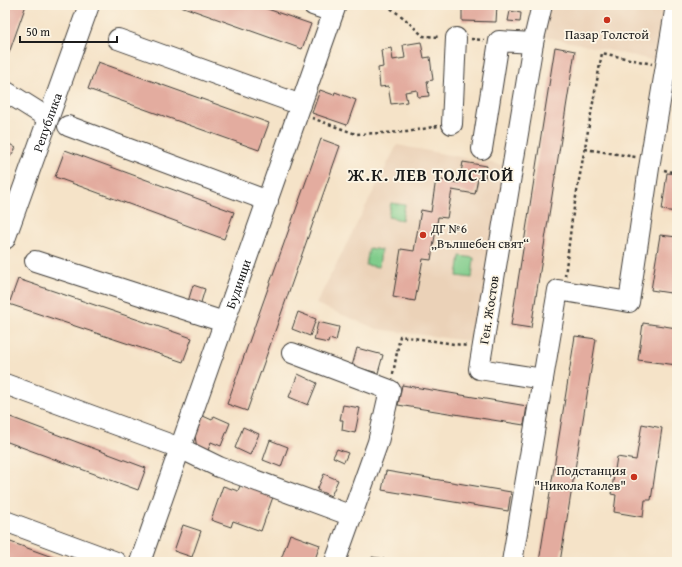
<svg xmlns="http://www.w3.org/2000/svg" width="682" height="567" viewBox="0 0 682 567" font-family="'Gentium Book Plus',serif">
<rect width="100%" height="100%" fill="#fcf5e5"/>
<filter id="ink" filterUnits="userSpaceOnUse"><feTurbulence type="fractalNoise" baseFrequency=".025" numOctaves="2"/><feDisplacementMap in="SourceGraphic" scale="8" xChannelSelector="R" yChannelSelector="G"/><feConvolveMatrix kernelMatrix="1 2 1 2 8 2 1 2 1" color-interpolation-filters="sRGB"/></filter>
<filter id="wash" filterUnits="userSpaceOnUse"><feTurbulence type="fractalNoise" baseFrequency=".012" numOctaves="4" result="noise"/><feDisplacementMap in="SourceGraphic" scale="16" xChannelSelector="R" yChannelSelector="G"/><feGaussianBlur stdDeviation="0.9" result="paint"/><feColorMatrix in="noise" values="0 0 0 0 0 0 0 0 0 0 0 0 0 0 0 0 0 1.4 0 .05"/><feComposite in="paint" operator="in"/></filter>
<g filter="url(#wash)">
<rect width="100%" height="100%" fill="#f5e3c8"/>
<g fill="#ebd2b8">
<polygon points="548,5 672,5 661,62 543,36"/>
<polygon points="397,145 507,166 476,342 377,329 316,304"/>
</g>
<g fill="#80cc8b" stroke="#4e7454">
<polygon points="391,203 405,205 402,220 388,217"/>
<polygon points="369,248 381,250 379,267 366,265"/>
<polygon points="460,256 474,258 472,278 457,276"/>
</g>
<g id="blocks">
<g fill="#e3ac9f">
<polygon points="5,5 26,5 9,53 5,51"/>
<polygon points="178,5 256,5 311,24 302,49"/>
<polygon points="462,5 497,5 496,22 462,21"/>
<polygon points="510,11 521,13 520,22 508,21"/>
<polygon points="421,42 424,58 430,57 433,80 427,81 429,96 418,97 417,90 405,92 407,102 391,104 388,86 380,87 378,68 383,67 381,50 391,48 393,60 405,58 403,45"/>
<polygon points="555,47 575,51 531,328 511,325"/>
<polygon points="98,62 269,123 259,150 88,89"/>
<polygon points="320,90 334,95 335,92 356,100 347,125 312,113"/>
<polygon points="321,139 340,146 247,411 227,404"/>
<polygon points="8,143 16,148 5,164 5,147"/>
<polygon points="65,150 234,212 224,239 55,177"/>
<polygon points="463,162 487,166 485,179 478,178 475,194 452,190 447,218 438,217 431,260 423,259 415,301 393,297 401,249 414,251 421,210 431,212 436,179 459,183"/>
<polygon points="667,173 677,174 677,212 662,210"/>
<polygon points="660,235 677,237 677,294 651,290"/>
<polygon points="18,279 192,338 183,362 9,304"/>
<polygon points="193,285 205,289 199,309 187,305"/>
<polygon points="298,312 316,319 310,336 292,329"/>
<polygon points="318,322 339,327 336,341 329,339 328,343 314,340"/>
<polygon points="643,323 677,328 677,365 638,360"/>
<polygon points="575,336 596,339 560,562 539,562"/>
<polygon points="357,348 383,355 378,373 352,366"/>
<polygon points="298,374 317,383 308,405 289,397"/>
<polygon points="402,385 527,406 524,425 398,405"/>
<polygon points="343,405 360,408 355,433 342,430 343,420 340,420"/>
<polygon points="5,415 146,468 138,490 5,441"/>
<polygon points="203,416 212,420 214,416 230,423 221,446 211,442 207,453 197,449 195,436"/>
<polygon points="642,424 662,428 651,500 645,500 643,517 614,512 616,495 611,494 617,457 636,460"/>
<polygon points="243,427 259,434 250,455 235,448"/>
<polygon points="270,440 288,447 281,467 263,460"/>
<polygon points="337,449 348,453 344,462 333,457"/>
<polygon points="386,471 511,492 508,511 382,490"/>
<polygon points="324,474 338,480 331,496 317,490"/>
<polygon points="241,483 274,494 261,531 233,521 231,527 211,520 223,486 238,491"/>
<polygon points="183,525 201,531 192,557 174,551"/>
<polygon points="290,534 320,545 314,562 280,562"/>
<polygon points="5,540 66,562 5,562"/>
<polygon points="372,557 398,561 398,562 371,562"/>
</g>
</g>
</g>
<g filter="url(#ink)">
<use href="#blocks" fill-opacity="0" stroke="#3d3a36" stroke-width="1"/>
<g fill="none" stroke-linecap="round" stroke-linejoin="round">
<defs>
<g id="minor">
<polyline points="313,5 333,12"/>
<polyline points="542,5 533,43 479,369 543,379"/>
<polyline points="118,39 301,105"/>
<polyline points="5,91 48,118"/>
<polyline points="452,124 456,38"/>
<polyline points="68,126 268,201"/>
<polyline points="482,149 499,41 533,43"/>
<path id="s1" d="M5,239l84,-234"/>
<polyline points="35,261 224,322"/>
<polyline points="292,353 390,390 378,442 335,562"/>
<polyline points="5,384 180,448 219,467 352,516"/>
<polyline points="5,521 116,562"/>
<path id="s2" d="M140,562l196,-557"/>
<polyline points="512,562 558,290 629,302 649,168 676,5"/>
</g>
</defs>
<use href="#minor" stroke="#3d3a36" stroke-width="22"/>
<g stroke="#3d3a36" stroke-width="2.5" stroke-dasharray="3 3" stroke-linecap="butt">
<polyline points="386,5 404,18 423,36 440,37"/>
<polyline points="471,39 484,40"/>
<polyline points="312,118 356,134 407,132 438,126"/>
<polyline points="585,149 636,157"/>
<polyline points="664,170 677,173"/>
<polyline points="565,276 572,219 602,53 652,64"/>
<polyline points="393,374 400,336 468,346"/>
</g>
<use href="#minor" stroke="#fff" stroke-width="20"/>
</g>
</g>
<g fill="#c8321e" stroke="#fcf5e5" stroke-width="1.5">
<circle cx="607" cy="20" r="4"/>
<circle cx="423" cy="235" r="4"/>
<circle cx="634" cy="477" r="4"/>
</g>
<g text-anchor="middle" dominant-baseline="central" stroke-width="3.5" stroke-linejoin="round" paint-order="stroke">
<g font-size="13" fill="#1c1c1c" stroke="#fcf5e5">
<text x="607" y="34">Пазар Толстой</text>
<text x="431" y="228" text-anchor="start">ДГ №6<tspan x="431" dy="15">„Вълшебен свят“</tspan></text>
<text x="626" y="470" text-anchor="end">Подстанция<tspan x="626" dy="15">"Никола Колев"</tspan></text>
</g>
<g font-size="13" fill="#1c1c1c" stroke="#fcf5e5">
<text stroke="none"><textPath href="#s1" startOffset="124">Република</textPath></text>
<text stroke="none"><textPath href="#s2" startOffset="295">Будинци</textPath></text>
<text transform="translate(489 310) rotate(-81)">Ген. Жостов</text>
</g>
<g font-size="17" font-weight="bold" letter-spacing="1" fill="#1c1c1c" stroke="#fcf5e5">
<text x="431" y="174">Ж.К. ЛЕВ ТОЛСТОЙ</text>
</g>
</g>
<rect width="682" height="567" fill="none" stroke="#fcf5e5" stroke-width="20"/>
<path d="M20 36v6h97v-6" fill="none" stroke="#1c1c1c" stroke-width="2"/>
<text x="26" y="36" font-size="12" fill="#1c1c1c" stroke="#fcf5e5" stroke-width="3" paint-order="stroke">50 m</text>
</svg>
